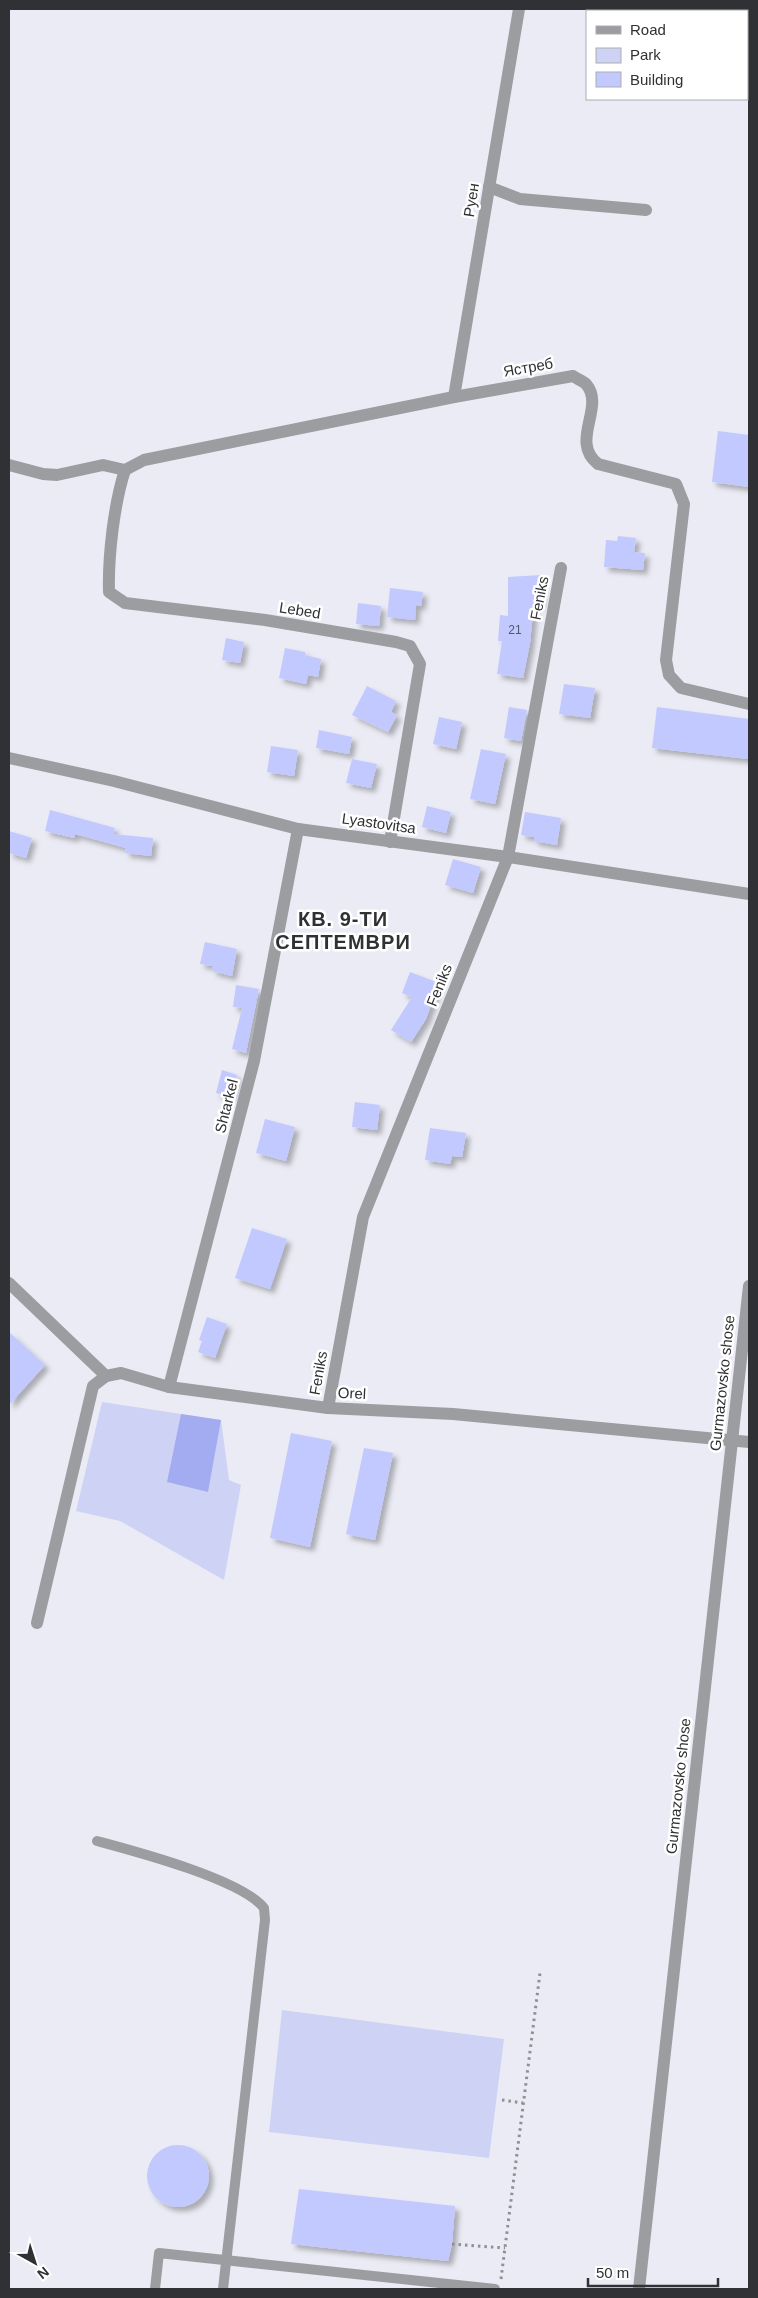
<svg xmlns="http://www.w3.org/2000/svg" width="758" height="2298" viewBox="0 0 758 2298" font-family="Helvetica,sans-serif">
<defs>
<filter id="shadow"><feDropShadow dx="4.5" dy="4.5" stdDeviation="2.5" flood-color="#0004"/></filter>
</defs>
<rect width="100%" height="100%" fill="#eaebf4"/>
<g fill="#ced3f5">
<polygon points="102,1402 221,1420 229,1480 241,1485 224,1580 120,1521 76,1511"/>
<polygon points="282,2010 504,2039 489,2158 269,2132"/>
</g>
<polygon fill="#a4acf1" points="181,1414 221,1420 208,1492 167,1482"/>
<g fill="#c2c9fe" filter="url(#shadow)">
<polygon points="718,431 749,435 749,487 712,482"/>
<polygon points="618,536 636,538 634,552 645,553 643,570 604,567 606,540 617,541"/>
<polygon points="541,575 541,604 534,604 530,643 523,678 497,674 502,641 498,641 500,615 508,616 508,577"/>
<polygon points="390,588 423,592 421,606 416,605 415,620 387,617"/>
<polygon points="358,603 381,606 379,626 356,624"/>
<polygon points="226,638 244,642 240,663 222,660"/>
<polygon points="285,648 305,652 305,655 321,659 318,677 308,675 306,684 279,678"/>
<polygon points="564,684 595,688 590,718 559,714"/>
<polygon points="367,686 396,701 391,712 397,715 388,732 352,715"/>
<polygon points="509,707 527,710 521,741 504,738"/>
<polygon points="657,707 749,719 748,759 652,748"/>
<polygon points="439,717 462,722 456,749 433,744"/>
<polygon points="319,730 352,737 349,754 316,748"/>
<polygon points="271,746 298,750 294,776 267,772"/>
<polygon points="481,749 506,754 495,804 470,799"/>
<polygon points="352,759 377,764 371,788 346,783"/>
<polygon points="427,806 451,812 446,833 422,827"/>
<polygon points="50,810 115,828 113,834 153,838 151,856 125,853 126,848 75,834 74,838 45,831"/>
<polygon points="525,812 561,818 557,845 534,841 534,837 521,835"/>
<polygon points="9,831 32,838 26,858 9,853"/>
<polygon points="453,859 481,867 473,893 445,885"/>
<polygon points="205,942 237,949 232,976 212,971 213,966 200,964"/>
<polygon points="410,972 439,983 426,1019 411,1042 391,1030 412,997 402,993"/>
<polygon points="236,985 259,989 246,1053 232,1049 242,1008 233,1007"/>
<polygon points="222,1070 237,1075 231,1097 216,1093"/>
<polygon points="355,1102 380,1105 377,1130 352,1127"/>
<polygon points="265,1119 295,1127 286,1161 256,1153"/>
<polygon points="430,1128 466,1133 462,1157 452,1156 450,1164 425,1160"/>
<polygon points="252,1228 287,1239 270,1289 235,1278"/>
<polygon points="207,1317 227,1324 215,1358 198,1352 202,1341 199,1340"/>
<polygon points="9,1332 45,1365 9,1405"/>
<polygon points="291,1433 332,1441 310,1547 270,1538"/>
<polygon points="364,1448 393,1453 375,1540 346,1534"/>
<circle cx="178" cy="2176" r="31"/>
<polygon points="299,2189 455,2206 452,2244 448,2261 291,2244"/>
</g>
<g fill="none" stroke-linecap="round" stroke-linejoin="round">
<g stroke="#8f9096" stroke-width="3" stroke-dasharray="2.5 4" stroke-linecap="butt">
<polyline points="502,2100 523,2103"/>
<polyline points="452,2244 505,2248"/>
<polyline points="501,2279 540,1973"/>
</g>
<g stroke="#9c9da1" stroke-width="10">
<path d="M97,1841c37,10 144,38 167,67l1,12 -42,369"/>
<polyline points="155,2289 159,2253 495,2289"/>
</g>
<g stroke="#9c9da1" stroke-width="12">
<polyline points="489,187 520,199 646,210"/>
<polyline points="454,397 519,9"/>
<polyline points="9,465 43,474 57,475 103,465 125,470"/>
<path d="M125,470l19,-10 310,-63 119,-21c4,3 10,5 13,8 20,23 -17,57 12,80l78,20 8,20 -18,156 3,15 12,13 68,16"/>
<path d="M125,470c-11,34 -17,86 -16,122l16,11 140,17 131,22 14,4 10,18 -30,178"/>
<polyline points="9,758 114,781 298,829 508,857 749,894"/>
<polyline points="9,1283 106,1376 121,1373 169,1387 328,1408 453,1414 749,1442"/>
<polyline points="169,1387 254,1061 298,829"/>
<polyline points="328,1408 363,1217 508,857 561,568"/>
<polyline points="37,1623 93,1386 106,1376"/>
</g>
<polyline stroke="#9c9da1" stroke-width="12" points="639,2289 749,1286"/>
</g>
<g text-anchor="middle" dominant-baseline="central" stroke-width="5" stroke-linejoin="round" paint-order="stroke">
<g font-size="12" fill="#545766">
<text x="515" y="630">21</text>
</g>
<g font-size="15" fill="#303134" stroke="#fff">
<text transform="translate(471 200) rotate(-81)">Руен</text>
<text transform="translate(528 367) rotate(-10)">Ястреб</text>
<text transform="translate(539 598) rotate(-79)">Feniks</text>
<text transform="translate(300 610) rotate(9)">Lebed</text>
<text transform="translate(379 823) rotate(8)">Lyastovitsa</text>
<text transform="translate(439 985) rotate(-68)">Feniks</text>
<text transform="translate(226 1106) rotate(-76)">Shtarkel</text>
<text transform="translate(318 1373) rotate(-80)">Feniks</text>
<text transform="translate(722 1383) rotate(-84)">Gurmazovsko shose</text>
<text transform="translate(352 1393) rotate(3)">Orel</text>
<text transform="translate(678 1786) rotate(-84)">Gurmazovsko shose</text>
</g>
<g font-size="20" font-weight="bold" letter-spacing="1" fill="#303134" stroke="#fff">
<text x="343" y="919">КВ. 9-ТИ<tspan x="343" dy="23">СЕПТЕМВРИ</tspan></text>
</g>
</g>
<rect width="758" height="2298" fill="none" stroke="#303134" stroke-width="20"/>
<rect x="586" y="10" width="162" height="90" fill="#ffffff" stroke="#acadae"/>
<rect x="596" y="26" width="25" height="8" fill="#9c9da1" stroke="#acadae"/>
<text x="630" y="35" font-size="15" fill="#303134">Road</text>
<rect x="596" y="48" width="25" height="15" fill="#ced3f5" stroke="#acadae"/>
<text x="630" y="60" font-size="15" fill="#303134">Park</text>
<rect x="596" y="72" width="25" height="15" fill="#c2c9fe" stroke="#acadae"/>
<text x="630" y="85" font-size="15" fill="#303134">Building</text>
<g transform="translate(35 2263) rotate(141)" stroke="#ffffff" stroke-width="4" paint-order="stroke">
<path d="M0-4L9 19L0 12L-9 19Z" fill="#303134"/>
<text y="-8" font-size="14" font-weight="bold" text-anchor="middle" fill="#303134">N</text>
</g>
<path d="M588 2278v8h130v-8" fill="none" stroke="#303134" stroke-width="2.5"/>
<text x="596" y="2278" font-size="15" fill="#303134" stroke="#ffffff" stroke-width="4" paint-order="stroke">50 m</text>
</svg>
